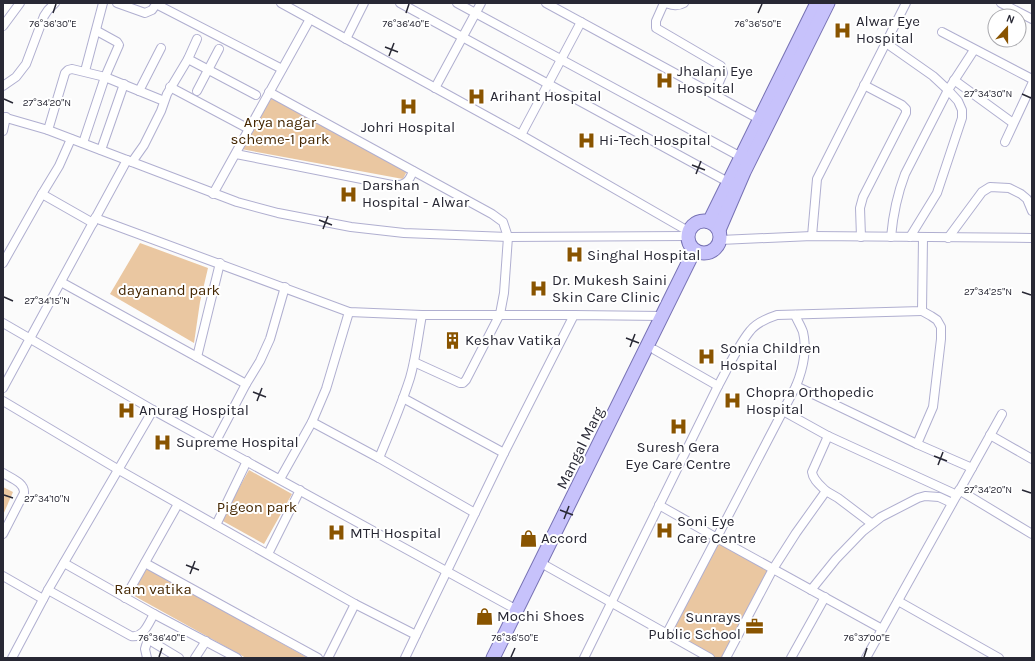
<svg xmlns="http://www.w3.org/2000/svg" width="1035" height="661" viewBox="0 0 1035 661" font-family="Karla,sans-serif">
<rect width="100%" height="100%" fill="#fbfbfb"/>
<g fill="#eac7a1">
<polygon points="272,98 407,171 403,179 241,149 249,129"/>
<polygon points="140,243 208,268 200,302 194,343 110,294"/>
<polygon points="249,470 292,494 264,544 221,520"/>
<polygon points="3,487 13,492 3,515"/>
<polygon points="718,542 769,571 722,658 714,658 672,632"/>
<polygon points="144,566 308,658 246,658 129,593"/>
</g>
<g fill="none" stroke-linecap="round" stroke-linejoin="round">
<defs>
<g id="street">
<polyline points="117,3 145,13 152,10 157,3"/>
<polyline points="281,3 310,19"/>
<polyline points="400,3 728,182"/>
<polyline points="457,3 741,157"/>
<polyline points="546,3 759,119"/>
<polyline points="664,3 656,21 656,28 721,66 723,73 714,94"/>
<path d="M665,3c7,2 12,4 19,0"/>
<polyline points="1001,3 1032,19"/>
<polyline points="156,4 282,69"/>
<polyline points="3,26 20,3"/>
<polyline points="942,32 1032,79"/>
<polyline points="346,39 364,3"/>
<polyline points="886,43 933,76 948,90 958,101 962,110 962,118 937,193 910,237"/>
<polyline points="188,59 256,95"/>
<polyline points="85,71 103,3"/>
<polyline points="954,80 1013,123"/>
<polyline points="3,86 16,77 26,64 44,16 48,10 55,3"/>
<polyline points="170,87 249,129"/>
<polyline points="435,88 481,3"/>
<polyline points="139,91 161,48"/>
<polyline points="197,91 219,49"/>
<polyline points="269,92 492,214 503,222 508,237 504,293 500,314 466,380 463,383 460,383 414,362"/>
<polyline points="3,117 48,130 237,202 278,213 351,227 404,233 508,237 687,236"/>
<polyline points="48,130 65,73 68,70 72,69 105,77 164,101"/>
<polyline points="3,131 6,117"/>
<polyline points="521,135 581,22"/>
<polyline points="1005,142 1032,84"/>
<polyline points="83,143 105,77 119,45 117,42 97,31"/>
<polyline points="101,150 124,84"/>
<path d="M236,154l156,31c13,1 17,-3 21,-14"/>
<polyline points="132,162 144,145 161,111 167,94 188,59 197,39"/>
<polyline points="42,194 59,166 71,139"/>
<polyline points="213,194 310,19 521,135 688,231"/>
<polyline points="95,218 349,312 422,315 574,315"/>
<polyline points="812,236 817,179 906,3"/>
<polyline points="861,237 860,208 863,197 906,113 906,109 902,105 864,85"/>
<path d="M891,237c2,-22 6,-42 14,-63l43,-84 26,-40"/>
<polyline points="948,238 982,192 990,187 1009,188 1021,194 1027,199 1032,211"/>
<polyline points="720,240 812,236 1032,238"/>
<polyline points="3,263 42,194 93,223"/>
<polyline points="61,282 246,384 260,361 270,339 285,287"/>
<path d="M795,315c2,5 6,11 8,17 4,17 0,37 -7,54l121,58 55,24"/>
<polyline points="3,323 153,410"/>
<polyline points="655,350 718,386"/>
<polyline points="197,357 220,263"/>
<polyline points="3,388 127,160"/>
<polyline points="403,398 504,453"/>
<polyline points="3,401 119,470 355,604 416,635 504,453 574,315 662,316"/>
<polyline points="783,411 828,436 957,495"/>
<polyline points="312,422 379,458 475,513"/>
<polyline points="990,435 1032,459"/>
<polyline points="215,443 246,384"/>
<polyline points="917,444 933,407 941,339 941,327 937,320 931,316 922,311"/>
<path d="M379,458c11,-26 22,-52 31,-80 6,-20 8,-42 12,-63"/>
<path d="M3,473c8,5 22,10 21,20l-21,41"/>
<polyline points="280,479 312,422 326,389 349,312"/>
<polyline points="959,490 1032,534"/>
<path d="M826,491c-6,-6 -13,-11 -14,-19l16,-36"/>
<polyline points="659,505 717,538 882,629"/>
<polyline points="216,525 247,461"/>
<polyline points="268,554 300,490"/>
<polyline points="64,563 154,614 237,658"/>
<polyline points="145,563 318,658"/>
<polyline points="541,563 710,658"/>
<polyline points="3,576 43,599"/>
<path d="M48,590l83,46c13,2 17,-12 23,-22"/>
<polyline points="811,590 836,559 863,531 881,517 918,498 925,496 939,497 952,503"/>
<polyline points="125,598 178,504"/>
<polyline points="898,601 999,658"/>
<polyline points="667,633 796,386"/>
<polyline points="141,635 179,658"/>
<polyline points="12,658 48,590 153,410 517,610"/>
<polyline points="147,658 145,649 148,639"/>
<polyline points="195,658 206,641"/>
<polyline points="328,658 355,604"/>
<polyline points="405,658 416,635"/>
<path d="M584,658l134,-272c10,-18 19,-39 32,-55 6,-8 18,-13 27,-16l145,-4 1,-73"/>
<polyline points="726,658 773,569 796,533 826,491 838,498 871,523"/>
<polyline points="791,658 825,597"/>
<polyline points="866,658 1002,414"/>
</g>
<g id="primary">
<circle cx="704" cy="237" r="16"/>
<polyline points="709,222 817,3"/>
<polyline points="719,230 744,172 828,3"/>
<polyline points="493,658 694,251"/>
</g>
</defs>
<use href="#street" stroke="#b0afd0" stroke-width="10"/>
<use href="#primary" stroke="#7772b4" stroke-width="15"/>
<use href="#street" stroke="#fff" stroke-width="8"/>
<use href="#primary" stroke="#c7c2fb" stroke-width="13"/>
</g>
<path fill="none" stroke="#282834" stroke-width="1.5" d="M53,13l3,-9M406,13l3,-9M758,13l4,-9M385,47l13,5M389,56l5,-13M1022,94l9,4M4,99l9,4M692,165l13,5M696,174l5,-13M319,220l13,5M323,229l5,-13M1022,292l9,3M4,297l9,4M626,338l13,5M630,347l5,-13M253,392l13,5M257,401l5,-13M934,456l13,5M938,465l5,-13M1022,490l9,3M4,495l9,3M560,510l13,5M564,519l5,-13M186,565l13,5M190,574l5,-13M159,657l3,-9M511,657l4,-9M864,657l3,-9"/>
<defs>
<symbol id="hospital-bare" viewBox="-9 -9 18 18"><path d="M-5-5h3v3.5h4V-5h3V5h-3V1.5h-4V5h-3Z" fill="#895400" stroke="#fff" stroke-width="2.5" paint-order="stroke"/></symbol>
<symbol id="building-bare" viewBox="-9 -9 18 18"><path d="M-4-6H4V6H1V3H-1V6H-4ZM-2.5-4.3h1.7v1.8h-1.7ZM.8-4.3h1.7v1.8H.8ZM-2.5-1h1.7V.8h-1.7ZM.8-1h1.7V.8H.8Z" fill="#895400" stroke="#fff" stroke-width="2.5" paint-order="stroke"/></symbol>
<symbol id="shop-bare" viewBox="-9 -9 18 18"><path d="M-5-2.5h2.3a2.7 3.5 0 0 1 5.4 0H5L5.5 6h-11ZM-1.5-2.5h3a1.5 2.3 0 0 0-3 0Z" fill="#895400" stroke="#fff" stroke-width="2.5" paint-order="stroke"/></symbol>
<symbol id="office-bare" viewBox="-9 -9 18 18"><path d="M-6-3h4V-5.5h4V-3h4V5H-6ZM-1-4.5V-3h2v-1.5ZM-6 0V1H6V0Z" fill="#895400" stroke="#fff" stroke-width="2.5" paint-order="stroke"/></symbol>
</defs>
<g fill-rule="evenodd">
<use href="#hospital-bare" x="830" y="18" width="25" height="25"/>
<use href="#hospital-bare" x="652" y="68" width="25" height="25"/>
<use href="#hospital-bare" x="464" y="84" width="25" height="25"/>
<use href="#hospital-bare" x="396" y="94" width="25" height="25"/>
<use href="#hospital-bare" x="574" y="128" width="25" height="25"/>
<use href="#hospital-bare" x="336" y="182" width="25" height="25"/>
<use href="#hospital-bare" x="562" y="242" width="25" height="25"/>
<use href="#hospital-bare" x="526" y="276" width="25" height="25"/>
<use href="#building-bare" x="440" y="328" width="25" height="25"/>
<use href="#hospital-bare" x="694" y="344" width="25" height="25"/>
<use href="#hospital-bare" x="720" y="388" width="25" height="25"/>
<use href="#hospital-bare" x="114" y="398" width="25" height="25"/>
<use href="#hospital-bare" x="666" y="414" width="25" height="25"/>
<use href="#hospital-bare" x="150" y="430" width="25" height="25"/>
<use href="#hospital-bare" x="652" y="518" width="25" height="25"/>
<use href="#hospital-bare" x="324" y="520" width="25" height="25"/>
<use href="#shop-bare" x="516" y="526" width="25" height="25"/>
<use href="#shop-bare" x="472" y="604" width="25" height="25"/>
<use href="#office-bare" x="742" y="614" width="25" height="25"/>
</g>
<g text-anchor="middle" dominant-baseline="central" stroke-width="4" stroke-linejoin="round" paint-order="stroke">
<g font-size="15" fill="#282834" stroke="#fff" text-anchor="start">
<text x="856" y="21">Alwar Eye<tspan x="856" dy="17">Hospital</tspan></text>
<text x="677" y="71">Jhalani Eye<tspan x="677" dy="17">Hospital</tspan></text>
<text x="490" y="96">Arihant Hospital</text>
<text x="408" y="127" text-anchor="middle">Johri Hospital</text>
<text x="599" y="140">Hi-Tech Hospital</text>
<text x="362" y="185">Darshan<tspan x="362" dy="17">Hospital - Alwar</tspan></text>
<text x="587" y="255">Singhal Hospital</text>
<text x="552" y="280">Dr. Mukesh Saini<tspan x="552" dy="17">Skin Care Clinic</tspan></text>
<text x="465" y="340">Keshav Vatika</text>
<text x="720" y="348">Sonia Children<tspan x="720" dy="17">Hospital</tspan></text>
<text x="746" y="392">Chopra Orthopedic<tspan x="746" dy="17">Hospital</tspan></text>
<text x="139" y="410">Anurag Hospital</text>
<text x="176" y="442">Supreme Hospital</text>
<text x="678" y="447" text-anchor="middle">Suresh Gera<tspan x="678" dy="17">Eye Care Centre</tspan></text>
<text x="677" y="521">Soni Eye<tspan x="677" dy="17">Care Centre</tspan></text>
<text x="350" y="533">MTH Hospital</text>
<text x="541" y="538">Accord</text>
<text x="497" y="616">Mochi Shoes</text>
<text x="741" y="617" text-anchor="end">Sunrays<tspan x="741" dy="17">Public School</tspan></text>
</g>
<g font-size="15" fill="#442600" stroke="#fff">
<text x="280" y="122">Arya nagar<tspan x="280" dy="17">scheme-1 park</tspan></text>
<text x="169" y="290">dayanand park</text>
<text x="257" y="507">Pigeon park</text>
<text x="153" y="589">Ram vatika</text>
</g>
<g font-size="15" fill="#282834" stroke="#fff">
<text transform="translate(580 448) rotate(-64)">Mangal Marg</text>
</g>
</g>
<g font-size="10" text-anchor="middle" fill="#282834" stroke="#fff" stroke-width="4" stroke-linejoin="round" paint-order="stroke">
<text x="406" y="27">76°36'40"E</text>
<text x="53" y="27">76°36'30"E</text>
<text x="758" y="27">76°36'50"E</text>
<text x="988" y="97">27°34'30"N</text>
<text x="47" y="106">27°34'20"N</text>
<text x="988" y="295">27°34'25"N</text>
<text x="47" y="304">27°34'15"N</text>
<text x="988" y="493">27°34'20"N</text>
<text x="47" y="502">27°34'10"N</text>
<text x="162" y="641">76°36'40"E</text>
<text x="515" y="641">76°36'50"E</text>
<text x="867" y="641">76°37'00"E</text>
</g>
<rect width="1035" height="661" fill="none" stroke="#282834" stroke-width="8"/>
<g transform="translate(1007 28) rotate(21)"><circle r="19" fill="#ffffff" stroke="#a9a9ae"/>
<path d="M0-3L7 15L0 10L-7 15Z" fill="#895400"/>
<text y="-6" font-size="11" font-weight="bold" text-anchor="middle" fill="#282834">N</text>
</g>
</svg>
